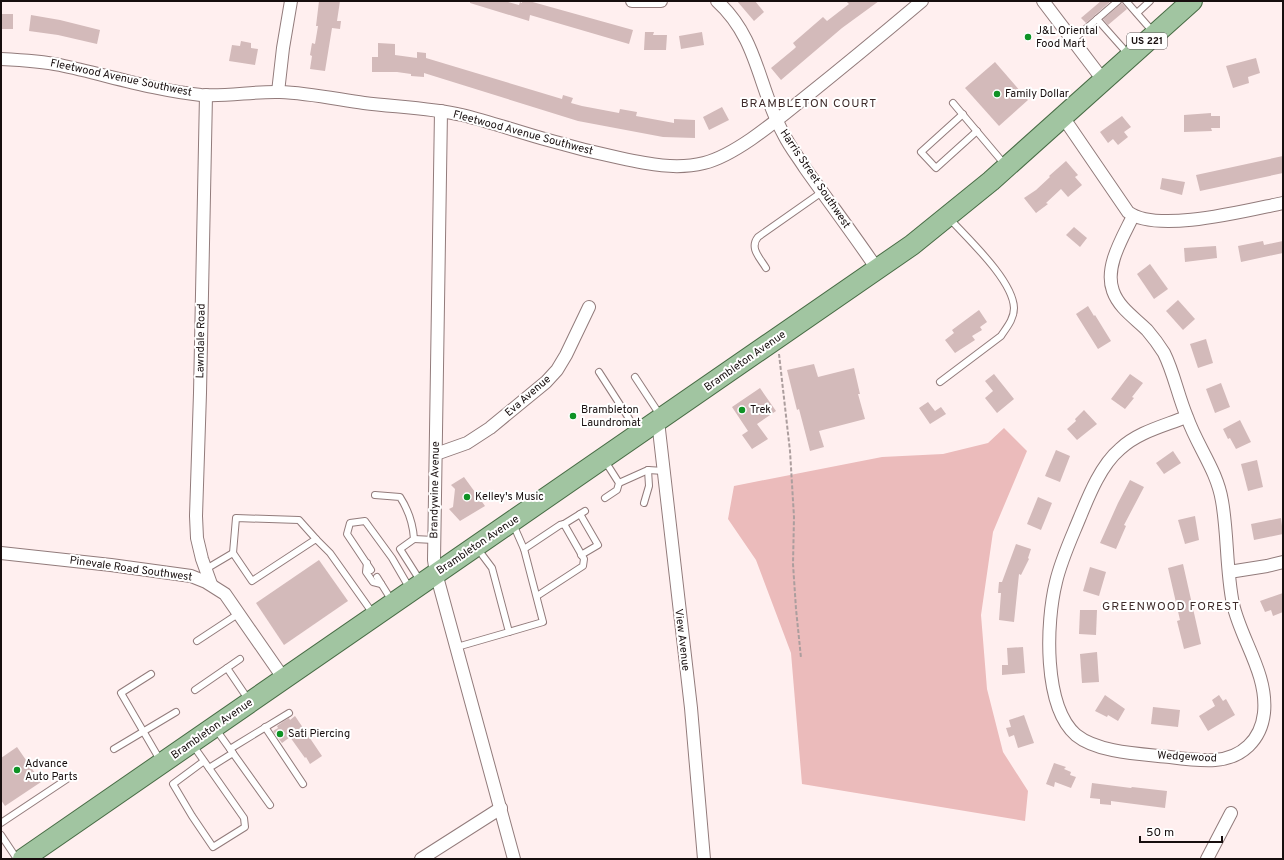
<svg xmlns="http://www.w3.org/2000/svg" width="1284" height="860" viewBox="0 0 1284 860" font-family="Overpass,sans-serif">
<rect width="100%" height="100%" fill="#ffefef"/>
<polygon fill="#ebbbbb" points="1004,428 1027,451 993,532 981,615 987,689 1003,752 1028,791 1025,821 802,784 791,653 756,560 728,519 734,486 882,457 943,454 988,443"/>
<g fill="#d3baba">
<polygon points="319,1 340,1 337,21 341,21 340,29 332,28 325,71 310,69 312,56 310,55 312,43 315,44 318,26 316,26"/>
<polygon points="470,1 504,1 519,5 520,2 522,3 522,1 529,1 633,30 629,44 530,15 529,21 470,3"/>
<polygon points="737,1 755,1 764,12 754,21"/>
<polygon points="846,1 879,1 842,28 781,80 771,68 794,49 796,47 793,43 823,17 827,21 849,4"/>
<polygon points="1101,1 1111,1 1086,23 1081,18"/>
<polygon points="1122,3 1127,9 1108,25 1103,19"/>
<rect x="1" y="14" width="12" height="15"/>
<polygon points="31,15 60,20 100,30 97,44 58,35 29,31"/>
<polygon points="645,32 654,32 653,35 667,35 666,50 644,50"/>
<polygon points="702,32 704,45 681,49 679,36"/>
<polygon points="241,41 251,43 251,48 258,49 255,65 229,61 232,45 240,46"/>
<polygon points="378,43 395,44 395,55 417,58 417,52 426,53 426,58 562,99 563,95 573,98 571,103 582,106 619,113 620,109 637,112 636,116 674,123 674,119 695,120 695,138 663,137 578,121 424,73 424,77 411,76 411,74 397,72 372,72 372,57 378,57"/>
<polygon points="1256,58 1260,73 1248,77 1249,83 1233,88 1226,66"/>
<polygon points="995,62 1028,100 999,126 965,88"/>
<polygon points="722,107 729,120 709,130 703,117"/>
<polygon points="1211,113 1211,116 1220,116 1220,128 1211,128 1212,131 1184,132 1184,115"/>
<polygon points="1122,116 1131,127 1124,132 1128,137 1118,145 1113,139 1108,143 1100,132"/>
<polygon points="1283,156 1283,173 1200,191 1196,175"/>
<polygon points="1066,161 1078,175 1075,177 1082,185 1068,197 1061,189 1046,203 1048,204 1036,213 1024,198 1036,190 1050,177 1049,176"/>
<polygon points="1162,178 1185,182 1182,195 1160,189"/>
<polygon points="1074,227 1087,238 1080,247 1066,235"/>
<polygon points="1263,241 1264,245 1283,241 1283,253 1241,262 1238,246"/>
<polygon points="1216,246 1217,258 1185,262 1184,248"/>
<polygon points="1150,264 1168,289 1154,299 1137,274"/>
<polygon points="1178,300 1195,319 1183,330 1166,311"/>
<polygon points="1088,306 1094,316 1095,315 1111,341 1098,349 1076,314"/>
<polygon points="979,310 987,322 980,327 982,330 972,336 975,340 955,353 945,340 954,333 952,330"/>
<polygon points="1206,339 1213,363 1198,368 1190,344"/>
<polygon points="814,364 818,377 854,368 860,394 858,394 865,419 819,431 824,447 810,451 799,409 797,410 787,370"/>
<polygon points="994,374 1014,399 997,413 985,398 993,391 985,381"/>
<polygon points="1130,374 1143,383 1132,397 1134,398 1125,409 1111,399"/>
<polygon points="1221,383 1230,407 1215,413 1206,389"/>
<polygon points="760,388 776,411 757,424 768,439 752,449 742,435 748,431 732,407"/>
<polygon points="928,402 935,411 941,407 946,414 930,424 919,408"/>
<polygon points="1084,410 1097,424 1077,440 1067,429 1076,421 1075,419"/>
<polygon points="1240,420 1251,442 1236,449 1230,438 1228,439 1223,429"/>
<polygon points="1056,450 1070,456 1060,482 1045,476"/>
<polygon points="1173,451 1181,463 1164,474 1156,463"/>
<polygon points="1257,460 1263,487 1248,491 1241,464"/>
<polygon points="464,477 485,506 460,521 449,509 453,507 455,489 451,485"/>
<polygon points="1130,480 1144,487 1124,525 1126,526 1116,549 1100,543 1118,503"/>
<polygon points="1038,497 1052,503 1041,530 1027,524"/>
<polygon points="1195,516 1199,540 1185,544 1178,520"/>
<polygon points="1281,518 1283,534 1254,540 1251,524"/>
<polygon points="1016,544 1031,549 1028,558 1029,559 1021,575 1019,574 1014,622 999,620 1001,593 998,593 999,582 1002,582"/>
<polygon points="319,560 348,601 284,645 256,603"/>
<polygon points="1183,564 1201,644 1184,649 1177,621 1180,620 1168,568"/>
<polygon points="1090,567 1106,572 1099,596 1083,591"/>
<polygon points="1283,593 1283,612 1273,616 1271,610 1265,612 1260,601"/>
<polygon points="1080,610 1097,610 1096,635 1079,634"/>
<polygon points="1023,647 1025,673 1002,675 1002,665 1008,665 1007,648"/>
<polygon points="1097,652 1099,682 1082,683 1080,654"/>
<polygon points="1105,695 1125,709 1118,721 1108,715 1107,717 1095,711"/>
<polygon points="1219,695 1223,701 1226,699 1235,715 1208,731 1199,716 1215,706 1212,700"/>
<polygon points="1153,707 1180,710 1178,727 1151,724"/>
<polygon points="1024,715 1034,743 1018,748 1014,735 1009,737 1006,728 1011,727 1009,720"/>
<polygon points="295,716 322,756 310,764 306,757 305,758 290,737 282,743 273,731 278,728 277,726 284,721 289,718 290,720"/>
<polygon points="17,747 41,782 5,806 1,800 1,758"/>
<polygon points="1054,763 1066,767 1064,769 1071,772 1070,775 1076,777 1071,788 1055,782 1054,787 1046,784"/>
<polygon points="1092,783 1131,788 1132,787 1167,791 1165,808 1111,801 1111,805 1100,804 1100,799 1090,798"/>
</g>
<g fill="none" stroke-linecap="round" stroke-linejoin="round">
<defs>
<g id="lane">
<polyline points="1118,1 1097,19 1128,54"/>
<polyline points="1126,1 1154,33"/>
<polyline points="1137,13 1150,1"/>
<polyline points="1073,40 1097,19"/>
<polyline points="953,103 1006,166"/>
<polyline points="963,114 921,152 936,168 977,131"/>
<path d="M766,268c-6,-10 -17,-20 -8,-31l64,-45"/>
<polyline points="599,372 637,431"/>
<polyline points="635,377 660,415"/>
<path d="M940,382l61,-46c6,-9 13,-17 13,-28 -1,-28 -47,-70 -65,-90"/>
<polyline points="605,461 619,483 617,490 605,498"/>
<polyline points="619,483 648,470 664,471"/>
<path d="M375,495l25,2c9,14 13,26 14,42l-14,10 21,33"/>
<polyline points="644,503 649,486 648,470"/>
<polyline points="580,514 598,545 581,555"/>
<polyline points="414,539 434,540"/>
<polyline points="524,549 560,525 564,524"/>
<polyline points="233,553 236,518 299,520 316,539"/>
<polyline points="367,563 366,572 373,582 381,584"/>
<polyline points="206,569 233,553 252,581 316,539 330,553 374,615"/>
<polyline points="371,570 347,534 350,523 365,521 392,558 410,589"/>
<polyline points="377,577 392,601"/>
<polyline points="537,596 583,566 584,559 564,524 585,511"/>
<polyline points="509,632 543,622 524,549 513,524"/>
<polyline points="197,641 238,614"/>
<polyline points="457,647 509,632 492,568 477,548"/>
<polyline points="240,659 227,668 248,699"/>
<polyline points="151,674 121,693 160,760"/>
<polyline points="195,690 227,668"/>
<polyline points="265,727 303,784"/>
<polyline points="215,728 270,805"/>
<polyline points="192,744 209,768 244,818 245,827 213,847 192,816 173,784 204,761"/>
<polyline points="114,749 176,712"/>
<polyline points="230,749 289,713"/>
<polyline points="209,768 233,753"/>
<polyline points="1,823 70,777"/>
<polyline points="1,835 17,859"/>
</g>
<g id="street">
<polyline points="632,1 661,1"/>
<path d="M717,1c42,38 41,88 67,134 6,12 14,22 21,33 24,34 49,67 72,101"/>
<polyline points="1043,1 1103,80"/>
<path d="M1,59c20,1 40,2 59,6 47,10 93,25 141,30 26,2 53,-4 79,-3 28,1 56,7 84,11 33,4 66,5 98,12 29,7 57,17 86,25 24,7 48,13 72,18 28,6 56,12 84,5 32,-8 73,-43 99,-64 40,-32 80,-65 119,-98"/>
<polyline points="278,92 283,48 291,1"/>
<polyline points="206,95 200,393 196,516 197,538 202,559 211,584"/>
<polyline points="441,111 434,560 436,573 514,859"/>
<path d="M1063,117l65,95c29,22 120,-2 155,-9"/>
<path d="M1133,216c-10,21 -29,51 -20,75 6,17 22,27 34,39 6,7 12,15 17,23 10,20 14,43 23,64 10,29 30,53 35,84 6,34 4,69 11,103 8,36 35,70 31,109 -3,27 -22,45 -49,47 -15,1 -30,-1 -45,-3 -28,-3 -72,-4 -94,-22 -33,-29 -30,-113 -20,-153 5,-22 15,-43 24,-65 9,-22 21,-52 40,-68 18,-17 44,-23 66,-32"/>
<polyline points="658,421 691,708 704,859"/>
<polyline points="436,454 467,443 490,428 546,382 557,370 566,355 589,307"/>
<polyline points="1,553 111,565 191,576 206,582 225,594 284,679"/>
<polyline points="1229,572 1267,566 1283,562"/>
<polyline points="421,859 501,808"/>
<polyline points="1207,859 1231,813"/>
</g>
<polyline id="primary" points="23,859 912,245 991,181 1192,1"/>
</defs>
<use href="#lane" stroke="#927b7b" stroke-width="8"/>
<use href="#street" stroke="#927b7b" stroke-width="14"/>
<use href="#primary" stroke="#486c45" stroke-width="22"/>
<polyline stroke="#ac9e9e" stroke-width="2" stroke-dasharray="4 2" stroke-linecap="butt" points="779,354 790,451 794,517 793,564 796,609 801,658"/>
<use href="#lane" stroke="#fff" stroke-width="6"/>
<use href="#street" stroke="#fff" stroke-width="12"/>
<use href="#primary" stroke="#a1c5a1" stroke-width="20"/>
</g>
<g fill="#0e9225" stroke="#fff" stroke-width="1.5">
<circle cx="1028" cy="37" r="4"/>
<circle cx="997" cy="94" r="4"/>
<circle cx="742" cy="410" r="4"/>
<circle cx="573" cy="416" r="4"/>
<circle cx="467" cy="497" r="4"/>
<circle cx="280" cy="734" r="4"/>
<circle cx="17" cy="770" r="4"/>
</g>
<g text-anchor="middle" dominant-baseline="central" stroke-width="4" stroke-linejoin="round" paint-order="stroke">
<rect fill="#fff" stroke="#5d5656" stroke-width="1" x="1127" y="33" width="40" height="16" rx="3"/>
<g font-size="10" font-weight="bold" fill="#170e0e">
<text x="1147" y="41">US 221</text>
</g>
<g font-size="11" fill="#170e0e" stroke="#fff" text-anchor="start">
<text x="1036" y="31">J&amp;L Oriental<tspan x="1036" dy="13">Food Mart</tspan></text>
<text x="1005" y="94">Family Dollar</text>
<text x="581" y="410">Brambleton<tspan x="581" dy="13">Laundromat</tspan></text>
<text x="750" y="410">Trek</text>
<text x="475" y="497">Kelley's Music</text>
<text x="288" y="734">Sati Piercing</text>
<text x="25" y="764">Advance<tspan x="25" dy="13">Auto Parts</tspan></text>
</g>
<g font-size="11" fill="#170e0e" stroke="#fff">
<text transform="translate(121 78) rotate(12)">Fleetwood Avenue Southwest</text>
<text transform="translate(523 133) rotate(15)">Fleetwood Avenue Southwest</text>
<text transform="translate(815 179) rotate(56)">Harris Street Southwest</text>
<text transform="translate(201 341) rotate(-89)">Lawndale Road</text>
<text transform="translate(745 361) rotate(-35)">Brambleton Avenue</text>
<text transform="translate(528 396) rotate(-41)">Eva Avenue</text>
<text transform="translate(435 490) rotate(-89)">Brandywine Avenue</text>
<text transform="translate(478 545) rotate(-34)">Brambleton Avenue</text>
<text transform="translate(131 569) rotate(8)">Pinevale Road Southwest</text>
<text transform="translate(682 640) rotate(83)">View Avenue</text>
<text transform="translate(212 729) rotate(-35)">Brambleton Avenue</text>
<text transform="translate(1187 757) rotate(3)">Wedgewood</text>
</g>
<g font-size="12" letter-spacing="1" fill="#3e2b2a" stroke="#fff">
<text x="809" y="104">BRAMBLETON COURT</text>
<text x="1171" y="607">GREENWOOD FOREST</text>
</g>
</g>
<rect width="1284" height="860" fill="none" stroke="#170e0e" stroke-width="4"/>
<path d="M1140 836v6h82v-6" fill="none" stroke="#170e0e" stroke-width="2"/>
<text x="1146" y="836" font-size="12" fill="#170e0e" stroke="#ffffff" stroke-width="3" paint-order="stroke">50 m</text>
</svg>
